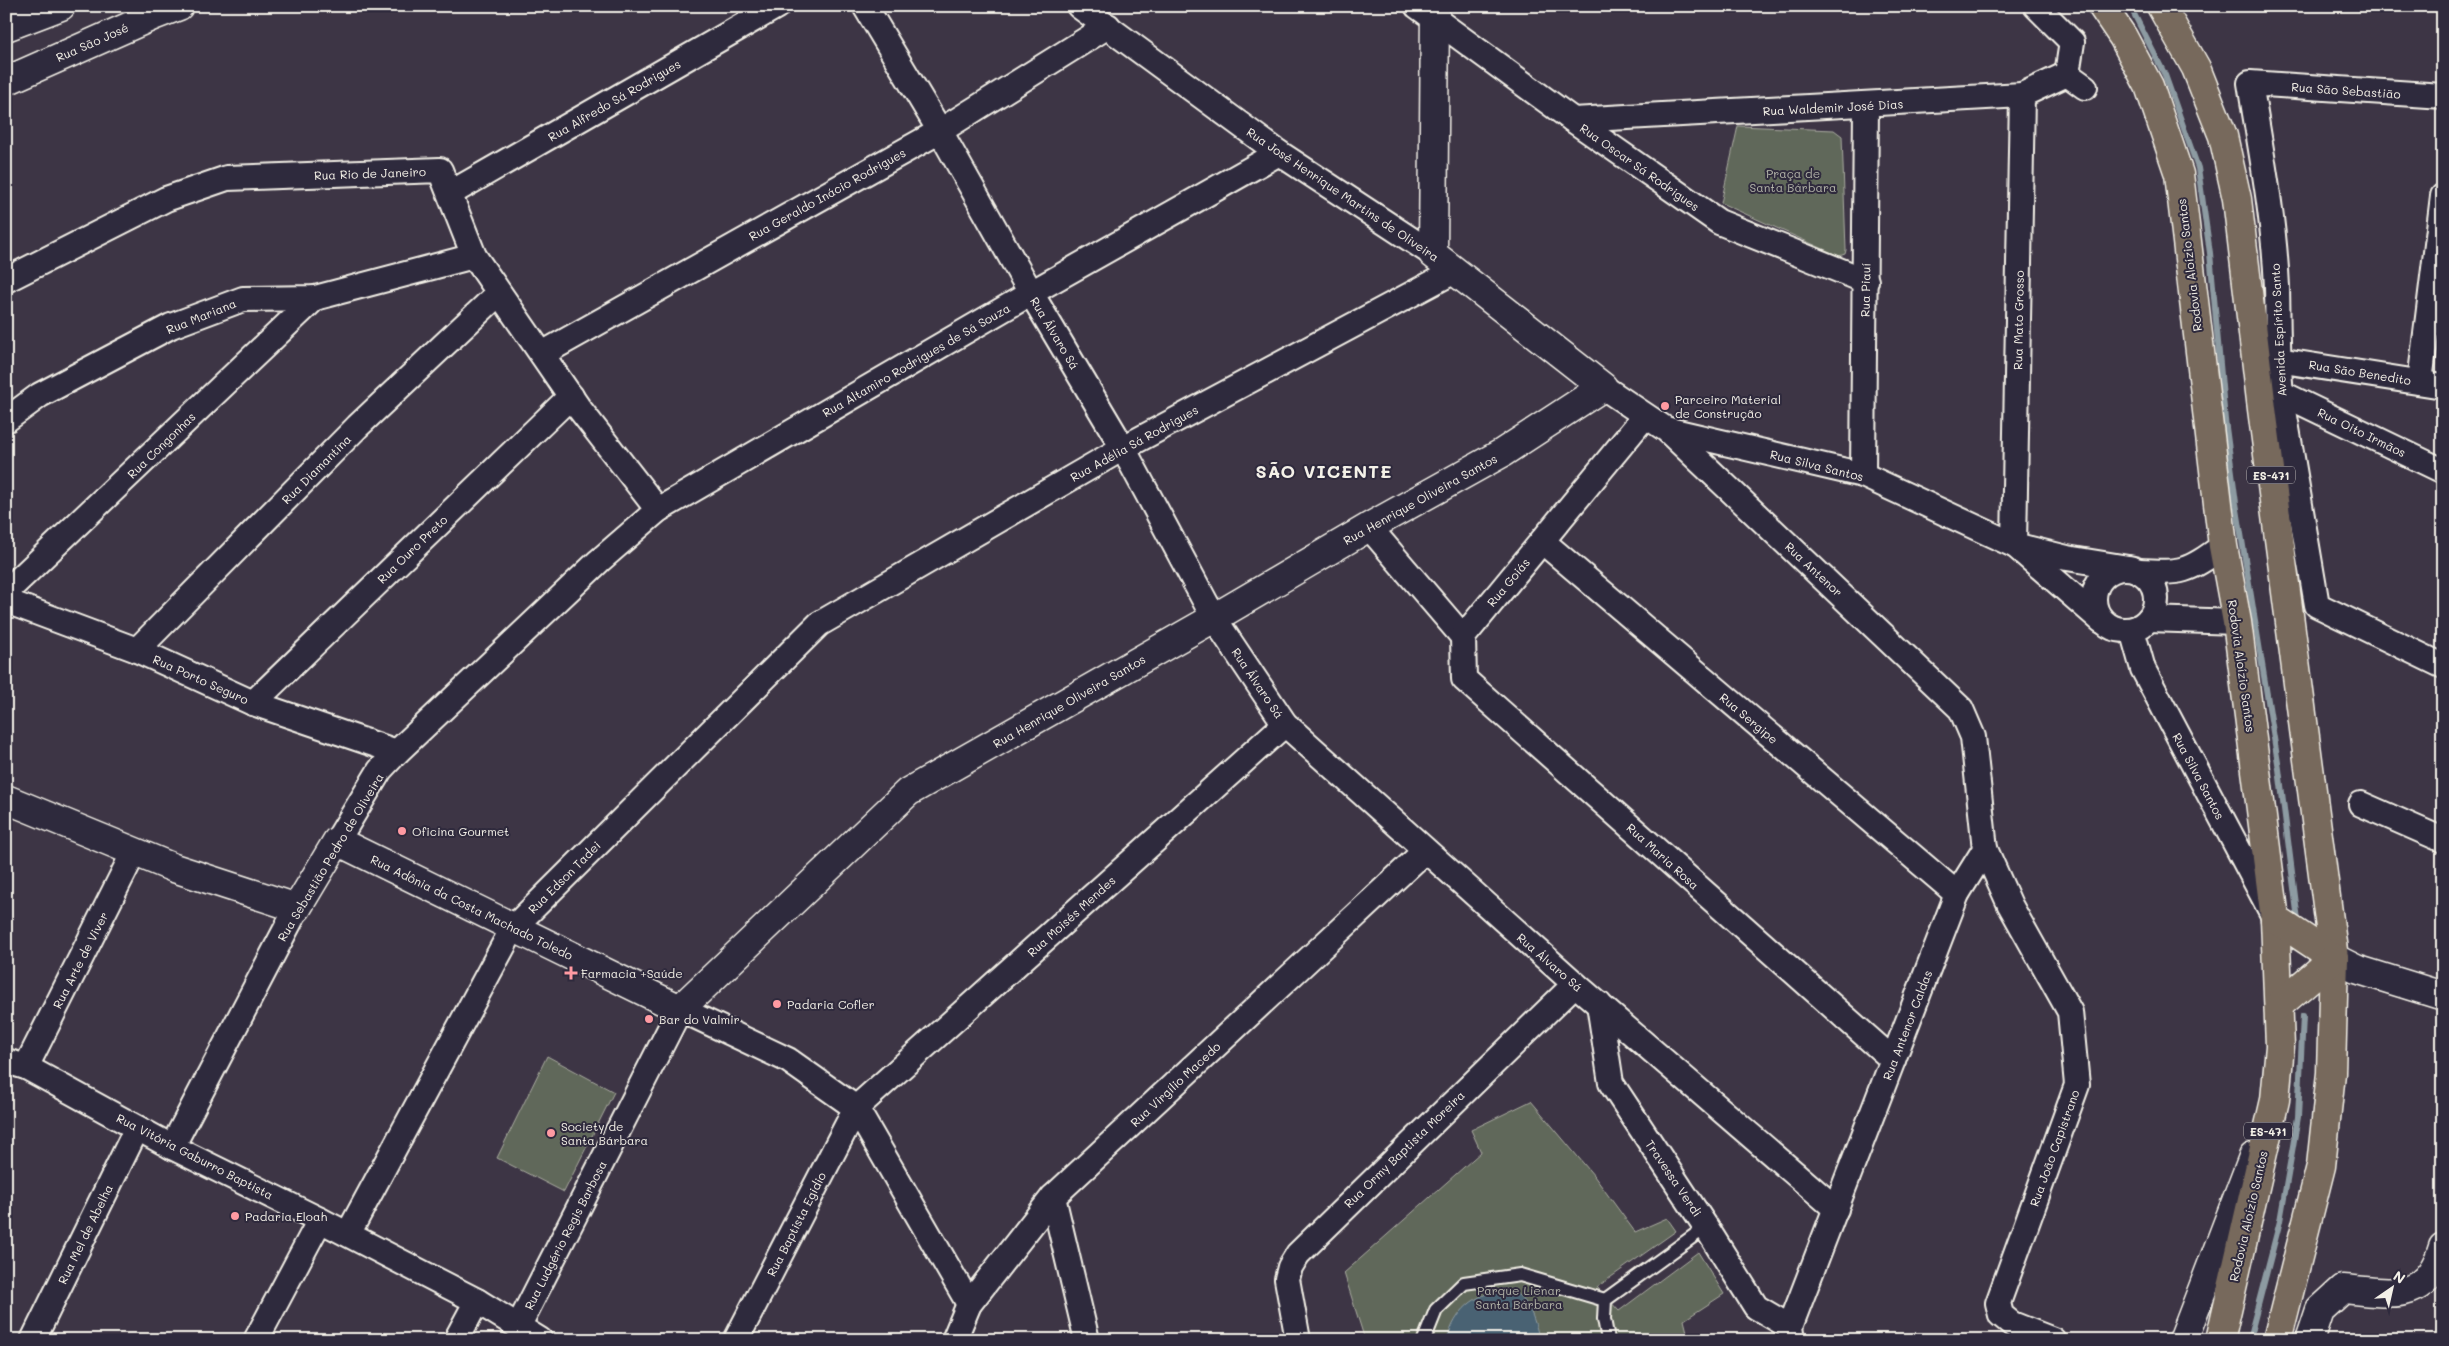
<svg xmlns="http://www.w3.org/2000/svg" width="2449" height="1346" viewBox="0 0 2449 1346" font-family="Mali,sans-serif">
<rect width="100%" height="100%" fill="#3d3545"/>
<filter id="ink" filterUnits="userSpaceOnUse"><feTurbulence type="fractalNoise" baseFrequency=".02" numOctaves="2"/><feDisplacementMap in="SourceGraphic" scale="10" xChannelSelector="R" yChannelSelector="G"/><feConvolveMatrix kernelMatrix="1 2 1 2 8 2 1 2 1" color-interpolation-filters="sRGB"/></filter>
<g filter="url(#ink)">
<g fill="#61685a" stroke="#aaaca1">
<polygon points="1738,126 1834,130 1842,136 1846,250 1845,254 1839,256 1721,203"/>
<polygon points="547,1056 614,1092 564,1192 497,1158"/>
<polygon points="1531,1101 1594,1176 1635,1232 1667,1218 1676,1231 1597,1287 1619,1311 1698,1252 1724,1294 1684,1320 1689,1340 1365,1340 1344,1273 1481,1152 1471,1130"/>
</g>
<path fill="#496273" stroke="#8d9ba2" d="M1505,1290c24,3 29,30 35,50h-93c8,-29 27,-47 58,-50z"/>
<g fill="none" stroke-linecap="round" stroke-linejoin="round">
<g stroke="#8d9ba2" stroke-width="6">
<polyline points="2130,6 2165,75 2198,168 2210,253 2225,420 2236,503 2279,769 2298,920"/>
<polyline points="2249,1340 2280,1221 2298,1117 2303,1016"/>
</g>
<defs>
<g id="lane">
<polyline points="1424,1340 1436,1310 1464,1283 1520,1275 1605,1300"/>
<polyline points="1608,1340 1604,1319 1605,1300 1706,1227"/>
</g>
<g id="street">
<polyline points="865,6 940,131 1031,293 1123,448 1214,618 1285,724 1575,984 1836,1209"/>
<polyline points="1079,6 1279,153 1433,254"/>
<polyline points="1417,6 1573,120 1719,222 1866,281"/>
<polyline points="2036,6 2072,42 2067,74"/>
<path d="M2443,96l-193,-13c11,68 24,135 27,204 1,35 0,70 4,106l36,212 126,61"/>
<polyline points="1573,120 2022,95 2067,74 2085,87"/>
<polyline points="451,193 777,6"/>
<polyline points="6,280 166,199 227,178 440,170 474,256 578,407 658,510"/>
<polyline points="542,354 940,131 1108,26"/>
<polyline points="2277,360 2443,386"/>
<polyline points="2420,382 2443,196"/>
<polyline points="1603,387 1667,430 1961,709 1973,737 1985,849 1957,894 1790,1327 1792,1340"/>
<polyline points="2281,393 2443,471"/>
<polyline points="6,420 40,395 171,326 243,299 315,298 474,256"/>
<polyline points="1669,430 1863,475 2014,545 2067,558 2128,568"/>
<polyline points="1863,475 1866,106"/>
<polyline points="1369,527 1463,637"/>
<polyline points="1542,541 1957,894"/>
<polyline points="2014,545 2022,95"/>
<polyline points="2018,548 2102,621"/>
<circle cx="2125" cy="599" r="31"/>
<path d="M2138,571c45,2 48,2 85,-25"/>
<polyline points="6,592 315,298"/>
<polyline points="6,601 137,650 253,703 397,752"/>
<polyline points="2149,619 2237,622"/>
<polyline points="2132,630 2143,669 2272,913"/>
<polyline points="1463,637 1464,679 1893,1060"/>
<polyline points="1463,637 1645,416"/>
<polyline points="137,650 358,426 499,293"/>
<polyline points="253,703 571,396"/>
<polyline points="2361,804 2443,840"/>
<polyline points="337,841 380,770 397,752 599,561 658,510 1031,293 1279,153"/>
<polyline points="1985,849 2010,905 2070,1012 2077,1085 1998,1303 2001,1315 2012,1324 2053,1340"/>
<polyline points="1599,1004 1611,1083 1706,1227 1756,1307 1790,1327"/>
<polyline points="6,1061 26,1067 172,1147 320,1220 477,1301 540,1340"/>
<polyline points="26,1067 134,852"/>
<polyline points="172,1147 297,908"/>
<polyline points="1053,1197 1087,1340"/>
<polyline points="348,1234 513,928 819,624 1123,448 1453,272"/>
<polyline points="518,1327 680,1009 788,1060 856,1108 969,1304"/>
<polyline points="33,1340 137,1128"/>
<polyline points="256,1340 320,1220"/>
<polyline points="456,1340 477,1301"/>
<polyline points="736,1340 856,1108 1285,724"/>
<polyline points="954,1340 969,1304 1053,1197 1425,851"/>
<polyline points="1298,1340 1287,1279 1290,1267 1298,1254 1575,984"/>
</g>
<g id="secondary">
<polyline points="6,27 61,6"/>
<polyline points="6,81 153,16 179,6"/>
<polyline points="6,799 174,868 297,908 337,841 680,1009 908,792 1214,618 1369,527 1502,453 1603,387 1433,254 1435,6"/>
<polyline points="2334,958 2356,969 2443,996"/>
<polyline points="2183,1340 2253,1157"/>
<path d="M2310,1340l10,-30 23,-21c48,4 83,15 100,-42"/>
</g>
<g id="primary">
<polyline points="2102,6 2123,37 2149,86 2179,174 2223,546 2237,622 2275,919 2280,1046 2275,1100 2220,1340"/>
<polyline points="2161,6 2196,68 2223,136 2237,199 2262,409 2334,958 2331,1073 2321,1166 2277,1340"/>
<polyline points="2275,919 2334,958"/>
<polyline points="2279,1005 2334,958"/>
</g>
</defs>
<use href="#lane" stroke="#f4f1e8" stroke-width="16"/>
<use href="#street" stroke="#f4f1e8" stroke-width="28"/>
<use href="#secondary" stroke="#f4f1e8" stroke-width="31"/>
<use href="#primary" stroke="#f4f1e8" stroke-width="31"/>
<use href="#lane" stroke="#2f2a3d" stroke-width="12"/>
<use href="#street" stroke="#2f2a3d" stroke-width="24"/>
<use href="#secondary" stroke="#2f2a3d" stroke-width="28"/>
<use href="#primary" stroke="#77695c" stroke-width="28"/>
</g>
</g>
<g fill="#ff9aa2" stroke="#2f2a3d" stroke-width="2">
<circle cx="1665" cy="406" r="5"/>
<circle cx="402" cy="831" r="5"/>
<path d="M568.5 965.5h5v5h5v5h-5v5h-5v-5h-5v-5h5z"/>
<circle cx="777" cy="1004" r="5"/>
<circle cx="649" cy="1019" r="5"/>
<circle cx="551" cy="1133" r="5"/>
<circle cx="235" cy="1216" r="5"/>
</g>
<g text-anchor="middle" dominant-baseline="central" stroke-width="4" stroke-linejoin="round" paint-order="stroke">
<g fill="#2f2a3d" stroke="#b9b5b5" stroke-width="1">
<rect x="2247" y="466.5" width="48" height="17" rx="4"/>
<rect x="2244" y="1122.5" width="48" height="17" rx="4"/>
</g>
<g font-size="11" font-weight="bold" fill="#f4f1e8">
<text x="2271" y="475">ES-471</text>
<text x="2268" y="1131">ES-471</text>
</g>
<g font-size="12" fill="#f4f1e8" stroke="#2f2a3d">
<text transform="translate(92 42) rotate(-24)">Rua São José</text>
<text transform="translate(2346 90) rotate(4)">Rua São Sebastião</text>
<text transform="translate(614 100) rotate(-30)">Rua Alfredo Sá Rodrigues</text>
<text transform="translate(1833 107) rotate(-3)">Rua Waldemir José Dias</text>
<text transform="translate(1640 167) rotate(35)">Rua Oscar Sá Rodrigues</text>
<text transform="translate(370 173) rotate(-2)">Rua Rio de Janeiro</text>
<text transform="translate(827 194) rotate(-29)">Rua Geraldo Inácio Rodrigues</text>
<text transform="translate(1343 194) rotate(34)">Rua José Henrique Martins de Oliveira</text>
<text transform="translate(2189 265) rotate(-97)">Rodovia Aloízio Santos</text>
<text transform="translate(1865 290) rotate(-89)">Rua Piauí</text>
<text transform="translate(201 316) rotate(-22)">Rua Mariana</text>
<text transform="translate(2018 320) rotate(-89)">Rua Mato Grosso</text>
<text transform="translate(2278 330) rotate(-93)">Avenida Espírito Santo</text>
<text transform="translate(1055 333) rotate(59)">Rua Álvaro Sá</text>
<text transform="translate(916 360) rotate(-30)">Rua Altamiro Rodrigues de Sá Souza</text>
<text transform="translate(2360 372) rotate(9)">Rua São Benedito</text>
<text transform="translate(2362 432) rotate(26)">Rua Oito Irmãos</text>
<text transform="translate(1134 443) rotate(-29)">Rua Adélia Sá Rodrigues</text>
<text transform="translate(161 445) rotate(-44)">Rua Congonhas</text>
<text transform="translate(1817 465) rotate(14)">Rua Silva Santos</text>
<text transform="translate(316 469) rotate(-45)">Rua Diamantina</text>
<text transform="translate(1420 499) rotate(-29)">Rua Henrique Oliveira Santos</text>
<text transform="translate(412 549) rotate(-44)">Rua Ouro Preto</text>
<text transform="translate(1814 569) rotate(43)">Rua Antenor</text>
<text transform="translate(1508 582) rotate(-50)">Rua Goiás</text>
<text transform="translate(2242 666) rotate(82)">Rodovia Aloízio Santos</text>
<text transform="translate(201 679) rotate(24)">Rua Porto Seguro</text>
<text transform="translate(1258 683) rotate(56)">Rua Álvaro Sá</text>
<text transform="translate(1069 701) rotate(-30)">Rua Henrique Oliveira Santos</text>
<text transform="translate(1749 718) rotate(40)">Rua Sergipe</text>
<text transform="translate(2199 776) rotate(62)">Rua Silva Santos</text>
<text transform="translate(1663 856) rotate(42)">Rua Maria Rosa</text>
<text transform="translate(330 857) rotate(-59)">Rua Sebastião Pedro de Oliveira</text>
<text transform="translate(564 877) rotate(-45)">Rua Edson Tadei</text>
<text transform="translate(472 907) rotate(26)">Rua Adônia da Costa Machado Toledo</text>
<text transform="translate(1071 916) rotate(-42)">Rua Moisés Mendes</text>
<text transform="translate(80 960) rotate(-63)">Rua Arte de Viver</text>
<text transform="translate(1550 962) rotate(41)">Rua Álvaro Sá</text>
<text transform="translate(1907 1025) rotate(-69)">Rua Antenor Caldas</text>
<text transform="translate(1175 1084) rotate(-43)">Rua Virgílio Macedo</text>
<text transform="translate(2054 1148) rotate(-70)">Rua João Capistrano</text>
<text transform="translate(1404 1149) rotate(-44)">Rua Ormy Baptista Moreira</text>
<text transform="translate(195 1156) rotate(27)">Rua Vitória Gaburro Baptista</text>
<text transform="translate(1674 1178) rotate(56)">Travessa Verdi</text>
<text transform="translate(2248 1216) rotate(-77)">Rodovia Aloízio Santos</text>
<text transform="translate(796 1224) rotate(-63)">Rua Baptista Egidio</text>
<text transform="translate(85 1234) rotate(-64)">Rua Mel de Abelha</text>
<text transform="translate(565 1235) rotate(-63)">Rua Ludgério Regis Barbosa</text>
</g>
<g font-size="12" fill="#b2b3a8" stroke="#2f2a3d">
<text x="1793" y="173">Praça de<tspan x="1793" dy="14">Santa Bárbara</tspan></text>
<text x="1519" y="1290">Parque Lienar<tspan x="1519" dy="14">Santa Bárbara</tspan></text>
</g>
<g font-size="12" fill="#f4f1e8" stroke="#2f2a3d" text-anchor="start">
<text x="1675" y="399">Parceiro Material<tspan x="1675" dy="14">de Construção</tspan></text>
<text x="412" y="831">Oficina Gourmet</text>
<text x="581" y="973">Farmacia +Saúde</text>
<text x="787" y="1004">Padaria Cofler</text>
<text x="659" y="1019">Bar do Valmir</text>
<text x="561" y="1126">Society de<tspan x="561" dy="14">Santa Bárbara</tspan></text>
<text x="245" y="1216">Padaria Eloah</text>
</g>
<g font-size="18" font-weight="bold" letter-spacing="1" fill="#f4f1e8" stroke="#2f2a3d">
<text x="1324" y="471">SÃO VICENTE</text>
</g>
</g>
<rect width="2449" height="1346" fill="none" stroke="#2f2a3d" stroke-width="25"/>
<rect x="12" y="12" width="2424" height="1321" fill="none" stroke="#f4f1e8" stroke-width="2" filter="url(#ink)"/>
<g transform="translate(2392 1288) rotate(34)" stroke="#2f2a3d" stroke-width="4" paint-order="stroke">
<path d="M0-4L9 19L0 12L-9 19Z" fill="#f4f1e8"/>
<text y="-8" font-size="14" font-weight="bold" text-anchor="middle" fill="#f4f1e8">N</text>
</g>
</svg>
